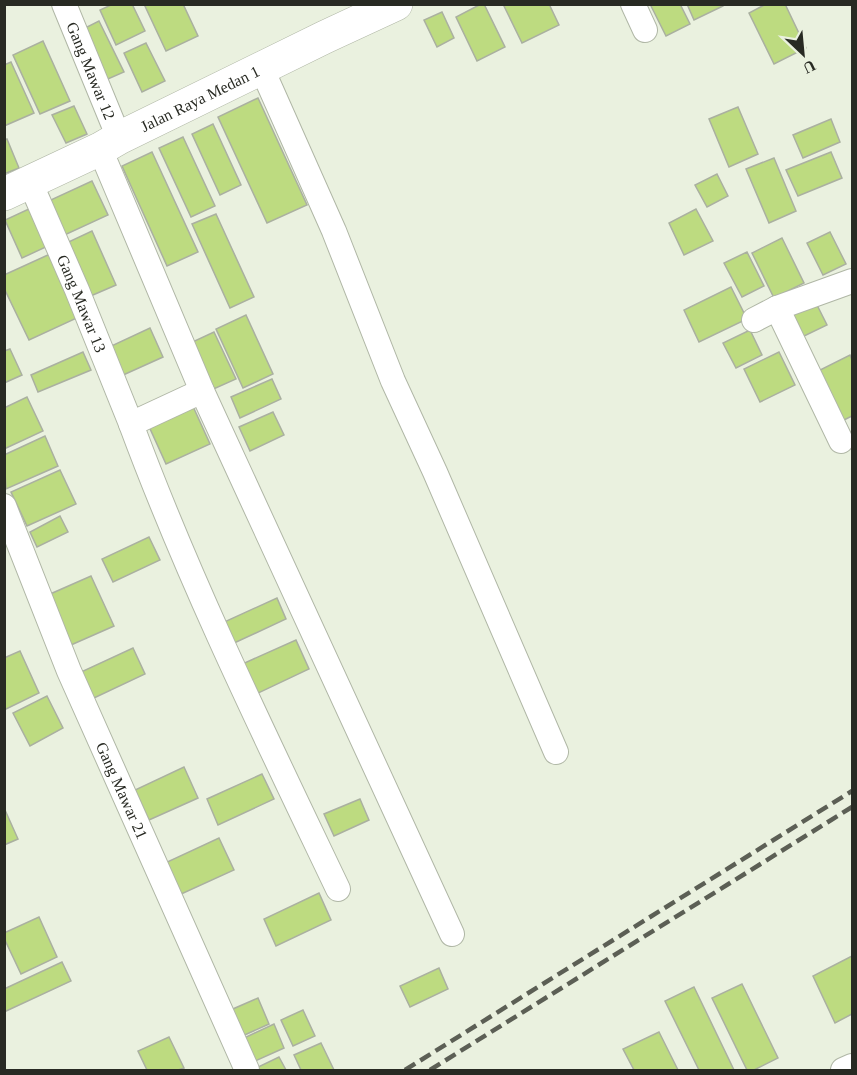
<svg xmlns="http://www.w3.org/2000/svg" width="857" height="1075" viewBox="0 0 857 1075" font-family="'Times New Roman',serif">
<rect width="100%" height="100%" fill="#eaf1df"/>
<g fill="#bddb80" stroke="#aab0a0" stroke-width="1.5">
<polygon points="113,4 132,4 145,31 116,45 100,10"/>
<polygon points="144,4 183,4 198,36 166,51"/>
<polygon points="481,4 484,4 505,47 477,61 456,17"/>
<polygon points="503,4 549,4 559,25 522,43"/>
<polygon points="653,4 680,4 690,24 666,36 651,6"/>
<polygon points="687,4 723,4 723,6 694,20"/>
<polygon points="766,4 785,4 806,48 774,64 749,13"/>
<polygon points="442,12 454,38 437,47 424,20"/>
<polygon points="99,21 124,72 101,82 77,32"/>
<polygon points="43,41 70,101 40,114 13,55"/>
<polygon points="146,43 165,81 142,92 124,53"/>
<polygon points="11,62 34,113 4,126 4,65"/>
<polygon points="258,98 307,205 267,223 218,117"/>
<polygon points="74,106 87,134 66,143 52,115"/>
<polygon points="738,107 758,154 729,167 709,119"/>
<polygon points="831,119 840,142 803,158 793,135"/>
<polygon points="213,124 241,185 220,195 192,134"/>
<polygon points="183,137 215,206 191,217 159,148"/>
<polygon points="7,139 19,168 4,174 4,140"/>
<polygon points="152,152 198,252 167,266 122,166"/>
<polygon points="831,152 842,178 798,196 786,170"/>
<polygon points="774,158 796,211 769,223 746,169"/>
<polygon points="717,174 728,196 707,207 695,185"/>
<polygon points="92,181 108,215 58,238 42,204"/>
<polygon points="31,208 48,246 22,258 5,220"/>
<polygon points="696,209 713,241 684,255 669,223"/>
<polygon points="216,214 254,297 230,308 192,224"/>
<polygon points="92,231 116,285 86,298 62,245"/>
<polygon points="830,232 846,264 823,275 807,243"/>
<polygon points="782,238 804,283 774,298 752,253"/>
<polygon points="747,252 764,286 742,297 724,263"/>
<polygon points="50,254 79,317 29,340 4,288 4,275"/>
<polygon points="731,287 747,319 699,342 684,310"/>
<polygon points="815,301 827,325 800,338 789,314"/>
<polygon points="246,315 273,374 243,388 216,329"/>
<polygon points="150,328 163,357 121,376 107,348"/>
<polygon points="750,330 762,355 736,368 723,343"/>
<polygon points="214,332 236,379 209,391 188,344"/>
<polygon points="10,349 22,375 4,383 4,351"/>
<polygon points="83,352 91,370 38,392 31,375"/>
<polygon points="779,352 795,385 760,402 744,369"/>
<polygon points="850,355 852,360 852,416 836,424 812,374"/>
<polygon points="272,379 281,399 240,418 231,397"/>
<polygon points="27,397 43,431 4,449 4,408"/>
<polygon points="191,402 210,444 166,464 147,422"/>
<polygon points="273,412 284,435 250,451 239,427"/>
<polygon points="45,436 58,466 6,489 4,455"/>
<polygon points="60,470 76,504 27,526 11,492"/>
<polygon points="60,516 68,532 37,547 30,532"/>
<polygon points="149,537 160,560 113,582 102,559"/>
<polygon points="91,576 114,626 71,645 48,595"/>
<polygon points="277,598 286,619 232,644 222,623"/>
<polygon points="296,640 309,669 254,695 240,665"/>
<polygon points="133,648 145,674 94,698 81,672"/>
<polygon points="20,651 39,693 4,710 4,658"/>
<polygon points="47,696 63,728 30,746 13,713"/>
<polygon points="184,767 198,798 149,820 135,790"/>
<polygon points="262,774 274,799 218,825 207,799"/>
<polygon points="360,799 369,820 334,836 324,814"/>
<polygon points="5,810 18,839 4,845 4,810"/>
<polygon points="219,838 234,870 179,895 165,863"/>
<polygon points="319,893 331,920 276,946 264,919"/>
<polygon points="39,917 57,957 21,974 4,938 4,933"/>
<polygon points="852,956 852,1014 835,1023 813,976"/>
<polygon points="62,962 71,981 4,1012 4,989"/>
<polygon points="439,968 448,989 410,1007 400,986"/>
<polygon points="742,984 778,1058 754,1070 747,1070 712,998"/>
<polygon points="694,987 734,1070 699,1070 665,1001"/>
<polygon points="258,998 269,1024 238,1038 226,1012"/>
<polygon points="303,1010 315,1036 293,1046 281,1020"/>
<polygon points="274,1024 284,1048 253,1062 242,1039"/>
<polygon points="659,1032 678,1070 634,1070 623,1049"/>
<polygon points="169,1037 184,1068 178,1070 147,1070 138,1051"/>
<polygon points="321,1043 334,1070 301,1070 294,1055"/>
<polygon points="279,1057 286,1070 255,1070 254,1069"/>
</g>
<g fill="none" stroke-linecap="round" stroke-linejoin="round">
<defs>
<g id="street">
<path id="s1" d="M64,4l55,134"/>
<polyline points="633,4 645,30"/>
<polyline points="262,69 334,231 393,381 435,472 556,752"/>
<polyline points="100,149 202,391 452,934"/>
<path id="s2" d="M30,182l47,108 54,134"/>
<polyline points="777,308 841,441"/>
<polyline points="754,320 777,308 852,281"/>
<path d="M202,391l-71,33c59,159 134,312 207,465"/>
<path id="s3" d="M4,506l65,165 178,399"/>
<polyline points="843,1070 852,1066"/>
</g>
<g id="secondary">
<path id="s4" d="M4,194l96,-45 19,-11 206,-101 71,-33"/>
</g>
</defs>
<use href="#street" stroke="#b0b7a6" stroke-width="26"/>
<use href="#secondary" stroke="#b0b7a6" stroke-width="34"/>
<use href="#street" stroke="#fff" stroke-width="24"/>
<use href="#secondary" stroke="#fff" stroke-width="33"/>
<g stroke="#5c5f55" stroke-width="4.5" stroke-dasharray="12 6" stroke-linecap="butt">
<polyline points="405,1070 852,791"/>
<polyline points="430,1070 852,807"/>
</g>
</g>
<g text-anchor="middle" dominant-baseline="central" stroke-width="4.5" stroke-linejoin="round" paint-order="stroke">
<g font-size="16" fill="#282a23" stroke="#eaf1df">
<text stroke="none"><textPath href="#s1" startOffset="72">Gang Mawar 12</textPath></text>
<text stroke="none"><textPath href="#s4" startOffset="218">Jalan Raya Medan 1</textPath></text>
<text stroke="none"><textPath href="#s2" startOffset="132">Gang Mawar 13</textPath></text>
<text stroke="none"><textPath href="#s3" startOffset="308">Gang Mawar 21</textPath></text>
</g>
</g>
<rect width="857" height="1075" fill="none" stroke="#282a23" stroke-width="12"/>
<g transform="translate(803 54) rotate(154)" stroke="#eaf1df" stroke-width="4.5" paint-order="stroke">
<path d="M0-4.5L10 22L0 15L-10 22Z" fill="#282a23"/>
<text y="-9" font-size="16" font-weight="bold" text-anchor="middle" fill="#282a23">U</text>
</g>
</svg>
